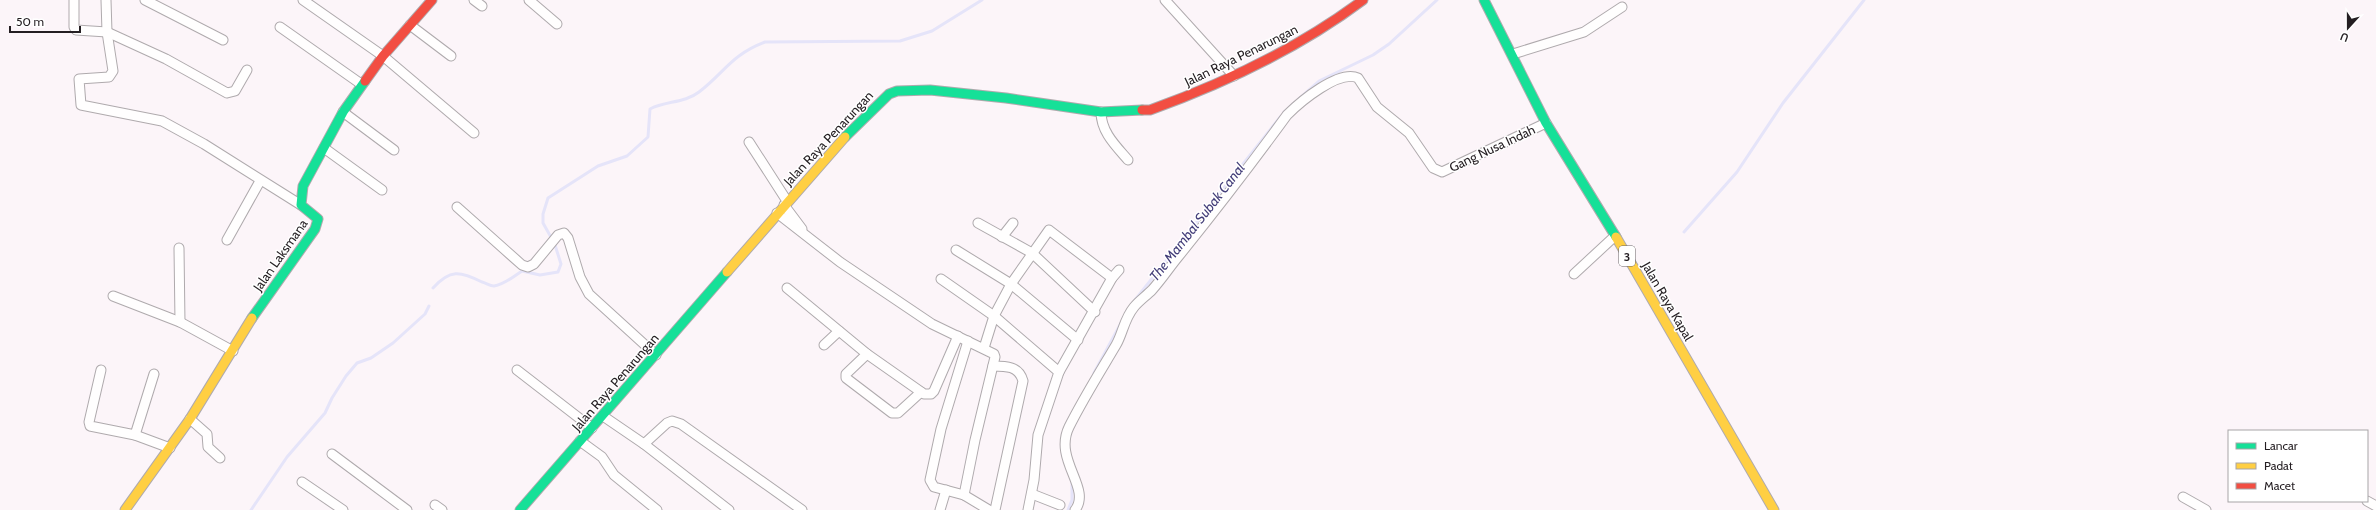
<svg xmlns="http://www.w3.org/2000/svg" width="2376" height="510" viewBox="0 0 2376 510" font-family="Cabin,sans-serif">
<rect width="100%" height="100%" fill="#fcf5f9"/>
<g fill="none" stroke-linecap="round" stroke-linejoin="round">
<g stroke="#e5e4f9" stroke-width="3">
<polyline points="1284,112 1319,81 1373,55 1389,44 1437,0"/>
<polyline points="1684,232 1737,172 1783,103 1864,0"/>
<path d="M552,239l-9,-16v-9l5,-16 50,-32 29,-10 21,-19 2,-28c15,-8 35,-6 49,-17 26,-20 32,-37 66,-50l135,-1 32,-10 50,-31"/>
<path d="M433,288c17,-19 27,-17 49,-6 4,1 8,4 12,4 10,-1 20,-10 28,-15l18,4 18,-3 3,-8 -6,-19"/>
<polyline points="1135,300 1281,116"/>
<polyline points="1094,373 1121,323"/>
<polyline points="251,510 287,457 325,413 332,398 346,376 357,363 371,358 393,343 425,314 429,306"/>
<polyline points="1068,510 1072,500 1072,481"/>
</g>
<defs>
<g id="street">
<polyline points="74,0 74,27 76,30 107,32 166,59 227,93 235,91 247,70"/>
<polyline points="106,0 107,32 113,71 109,77 79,79 81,105 162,121 204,144 301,205"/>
<polyline points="145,0 223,40"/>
<polyline points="303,0 383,56 474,133"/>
<polyline points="474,0 482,6"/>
<polyline points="529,0 557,24"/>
<polyline points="1165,0 1234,76"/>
<polyline points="410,25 451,56"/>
<polyline points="280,27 361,84"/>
<polyline points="1513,54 1584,32 1622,7"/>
<polyline points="343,112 394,150"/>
<path d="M1101,112c0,20 15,34 27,48"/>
<polyline points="749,142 787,201"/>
<polyline points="324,148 382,190"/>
<polyline points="784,205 802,229"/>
<polyline points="457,207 522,265 528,267 534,264 558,235 564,233 568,238 580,277 589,294 656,355"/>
<polyline points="777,213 840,262 932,324 994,354 995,357 975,440 964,495"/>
<polyline points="978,223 1032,253 1095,312"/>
<polyline points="1002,237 1013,223"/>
<polyline points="227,240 260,181"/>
<polyline points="179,248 180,322"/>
<polyline points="956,250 1011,284 1078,340"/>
<polyline points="1574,274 1615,236"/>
<polyline points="941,279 994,316 1059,372 1038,435 1034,480 1028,510"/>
<polyline points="787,288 867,354 924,394 931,394 934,391 958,336"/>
<polyline points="113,296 180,322 233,351"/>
<polyline points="968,341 941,429 930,480 934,487 964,495 989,510"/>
<polyline points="824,345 839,331"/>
<polyline points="984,348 994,316 1011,284 1049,230 1112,278"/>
<polyline points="867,354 846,374 846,378 892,413 898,413 921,392"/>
<path d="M993,366c13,0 26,0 30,15l-28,129"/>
<polyline points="101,370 89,422 90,426 135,435 170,448"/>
<polyline points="517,370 592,428"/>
<polyline points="1059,372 1112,278 1119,270"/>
<polyline points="603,416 644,444 729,510"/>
<polyline points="190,419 207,434 208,447 220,458"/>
<polyline points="135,435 154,374"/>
<polyline points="580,441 602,457 614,475 657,510"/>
<polyline points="644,444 667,423 672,421 681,424 802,510"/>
<polyline points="332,454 407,510"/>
<polyline points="302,482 343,510"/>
<polyline points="1032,494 1060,505"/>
<polyline points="2183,497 2206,510"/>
<polyline points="2367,501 2376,506"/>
<polyline points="435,505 442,510"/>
<polyline points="940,510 946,490"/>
<path d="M1075,510c17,-22 -22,-50 -6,-83 14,-28 31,-55 47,-82 7,-12 8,-26 18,-38 5,-6 12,-11 18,-17 9,-10 17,-22 26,-33 37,-46 74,-94 109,-142 13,-13 52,-46 71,-37l19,29 32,26 24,35 9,4 104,-49"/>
</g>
<g id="fast">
<polyline points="1484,0 1546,123 1616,237"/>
<polyline points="845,137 889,94 897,91 930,90 1006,98 1101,112 1142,110"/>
<polyline points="252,318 315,229 318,219 301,205 303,186 343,112 365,81"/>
<polyline points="520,510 727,272"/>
</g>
<g id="slow">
<polyline points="1616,237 1774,510"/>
<polyline points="727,272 845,137"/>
<polyline points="125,510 190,419 252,318"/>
</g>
<g id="jam">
<polyline points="365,81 383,56 432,0"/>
<path d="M1142,110h8c75,-27 149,-62 213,-110"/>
</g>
</defs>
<use href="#street" stroke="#afaaad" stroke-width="11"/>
<use href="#fast" stroke="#afaaad" stroke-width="11"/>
<use href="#slow" stroke="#afaaad" stroke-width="11"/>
<use href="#jam" stroke="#afaaad" stroke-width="11"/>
<use href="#street" stroke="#fffefe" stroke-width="9"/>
<use href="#fast" stroke="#16e098" stroke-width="9"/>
<use href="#slow" stroke="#ffcf43" stroke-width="9"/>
<use href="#jam" stroke="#f24e42" stroke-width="9"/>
</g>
<g text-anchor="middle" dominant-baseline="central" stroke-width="3" stroke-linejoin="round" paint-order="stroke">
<rect fill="#fff" stroke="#666264" stroke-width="1" x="1619" y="246" width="16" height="20" rx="3"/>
<g font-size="12" font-weight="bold" fill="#241e22">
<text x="1627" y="256">3</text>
</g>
<g font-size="13" fill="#241e22" stroke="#fff">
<text transform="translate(1241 55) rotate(-26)">Jalan Raya Penarungan</text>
<text transform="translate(828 138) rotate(-47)">Jalan Raya Penarungan</text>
<text transform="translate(1492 148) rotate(-25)">Gang Nusa Indah</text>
<text transform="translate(280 255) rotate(-55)">Jalan Laksmana</text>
<text transform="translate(1668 301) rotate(60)">Jalan Raya Kapal</text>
<text transform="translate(615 382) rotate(-49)">Jalan Raya Penarungan</text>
</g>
<g font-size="14" font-style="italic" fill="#433e79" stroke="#fff">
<text transform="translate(1197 222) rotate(-52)">The Mambal Subak Canal</text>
</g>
</g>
<rect x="2228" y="430" width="140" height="72" fill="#ffffff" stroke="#a7a5a7"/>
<rect x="2236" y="443" width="20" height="6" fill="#16e098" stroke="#a7a5a7"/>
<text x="2264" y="450" font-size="12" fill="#241e22">Lancar</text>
<rect x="2236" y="463" width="20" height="6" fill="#ffcf43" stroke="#a7a5a7"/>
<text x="2264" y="470" font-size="12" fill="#241e22">Padat</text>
<rect x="2236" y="483" width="20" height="6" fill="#f24e42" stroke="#a7a5a7"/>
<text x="2264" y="490" font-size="12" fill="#241e22">Macet</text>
<g transform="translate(2348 28) rotate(201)" stroke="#ffffff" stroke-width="3" paint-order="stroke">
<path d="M0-3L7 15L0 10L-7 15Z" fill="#241e22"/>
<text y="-6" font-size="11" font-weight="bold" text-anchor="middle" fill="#241e22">U</text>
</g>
<path d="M10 26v6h70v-6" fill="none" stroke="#241e22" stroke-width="2"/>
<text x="16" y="26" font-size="12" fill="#241e22" stroke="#ffffff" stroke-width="3" paint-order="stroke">50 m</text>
</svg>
